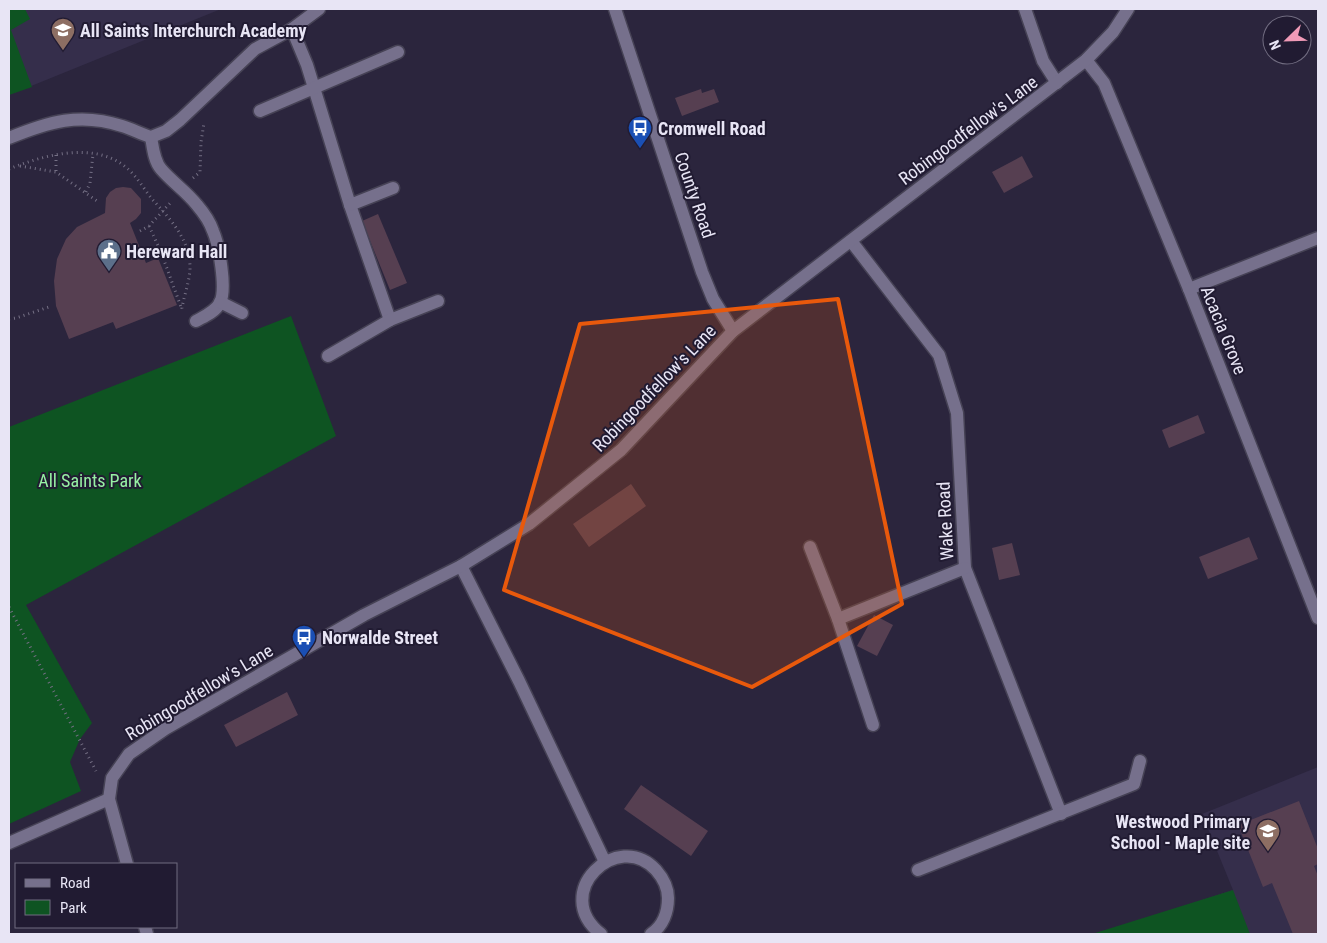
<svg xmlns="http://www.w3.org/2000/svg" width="1327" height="943" viewBox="0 0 1327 943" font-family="'Roboto Condensed',sans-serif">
<rect width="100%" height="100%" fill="#2b253d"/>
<g fill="#352e4b">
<polygon points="9,9 221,9 9,95"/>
<polygon points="1318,767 1318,934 1175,934 1165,912 1233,890 1202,814"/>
</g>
<g fill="#0e5422">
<polygon points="9,9 25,9 30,19 11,30 32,87 9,95"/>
<polygon points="291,316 336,436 26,605 92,723 80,739 70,762 81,791 9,824 9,427"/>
<polygon points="1233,890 1250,934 1092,934"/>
</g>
<g fill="#563f51">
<polygon points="701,89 702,93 714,89 719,102 682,116 675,98"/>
<polygon points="1022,156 1033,177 1004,193 992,172"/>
<polygon points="123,187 131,188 141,199 141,213 136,219 130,223 146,263 158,258 177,305 116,329 113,322 69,339 56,306 54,281 57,259 66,239 77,227 105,213 106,198 110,192 116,188"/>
<polygon points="378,214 407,283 390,290 362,221"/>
<polygon points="1198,415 1205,433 1169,448 1162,430"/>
<polygon points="631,484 646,506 589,547 573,524"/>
<polygon points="1249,537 1258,559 1208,579 1199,557"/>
<polygon points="1012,543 1020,575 999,580 992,548"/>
<polygon points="874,615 893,625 877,656 857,646"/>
<polygon points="287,692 298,715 236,747 224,725"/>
<polygon points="641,785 708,831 691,856 624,809"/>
<polygon points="1299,801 1318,849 1318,864 1314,866 1318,876 1318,934 1293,934 1272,883 1263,887 1238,825"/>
</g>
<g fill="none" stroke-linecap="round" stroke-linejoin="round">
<defs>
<g id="minor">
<polyline points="615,9 702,272 713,299 733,331"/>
<polyline points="1025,9 1043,61 1057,83"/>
<polyline points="292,29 307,65 350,205 390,320"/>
<polyline points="1086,60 1104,83 1189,289 1318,618"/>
<polyline points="260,111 398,52"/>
<path d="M151,137c2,11 3,24 10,32 11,13 25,22 36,36 6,7 13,17 16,26 6,14 14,58 7,72 -5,9 -15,13 -24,18"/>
<path d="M9,138c39,-16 71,-26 113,-12 10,3 19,8 29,11l15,-6 14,-11 75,-71 37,-20 27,-20"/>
<polyline points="350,205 393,188"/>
<polyline points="851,241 939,355 957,413 965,568 1061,814"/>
<polyline points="1189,289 1318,238"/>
<polyline points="220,302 242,313"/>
<polyline points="328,356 390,320 438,301"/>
<polyline points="810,547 838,619 873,725"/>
<polyline points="461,566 519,681 605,862"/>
<polyline points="838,619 965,568"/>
<polyline points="9,843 109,799"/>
<polyline points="127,864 109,799 112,778 129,754 165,729 364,615 461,566 529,524 621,450 733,331 1086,60 1113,32 1128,9"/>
<polyline points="918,870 1134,784 1140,761"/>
<polyline points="145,927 147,934"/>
<path d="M601,934c-52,-41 17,-106 55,-64 7,8 12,17 12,28 0,14 -5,28 -17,36"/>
</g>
</defs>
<use href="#minor" stroke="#464255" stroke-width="15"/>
<g stroke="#757085" stroke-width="3" stroke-dasharray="1 4" stroke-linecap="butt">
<polyline points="56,155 56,172"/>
<polyline points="20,166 56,172 97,201"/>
<path d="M9,169c35,-14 87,-29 119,0 9,8 16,20 24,30 18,20 39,41 38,71 -1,13 -6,26 -8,38l1,4"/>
<polyline points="193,178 200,172 201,142 204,123"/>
<polyline points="86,192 90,183 93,154"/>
<polyline points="149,226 161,252 181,307"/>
<polyline points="140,231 149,226 172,201"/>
<polyline points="9,319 16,318 52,306"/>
<polyline points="9,607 96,771"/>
</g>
<use href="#minor" stroke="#76708c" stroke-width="12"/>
</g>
<path fill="#e8590c" fill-opacity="0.2" stroke="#e8590c" stroke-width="4" stroke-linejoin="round" d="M838,299l64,305 -150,83 -248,-97 76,-266z"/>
<defs>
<symbol id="school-pin" viewBox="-11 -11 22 30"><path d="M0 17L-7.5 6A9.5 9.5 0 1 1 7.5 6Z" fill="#8d6e63" stroke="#211b32"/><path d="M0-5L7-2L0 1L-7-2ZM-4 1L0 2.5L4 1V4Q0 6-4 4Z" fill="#fff"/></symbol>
<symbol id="bus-pin" viewBox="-11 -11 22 30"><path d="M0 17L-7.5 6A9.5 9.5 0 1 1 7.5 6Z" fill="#1a4fb4" stroke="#211b32"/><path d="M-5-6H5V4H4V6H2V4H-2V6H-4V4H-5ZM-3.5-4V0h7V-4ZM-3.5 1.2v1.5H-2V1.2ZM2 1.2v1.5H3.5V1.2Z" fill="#fff"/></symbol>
<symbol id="civic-pin" viewBox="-11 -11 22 30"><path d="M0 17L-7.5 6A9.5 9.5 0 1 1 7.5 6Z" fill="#5c6f8a" stroke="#211b32"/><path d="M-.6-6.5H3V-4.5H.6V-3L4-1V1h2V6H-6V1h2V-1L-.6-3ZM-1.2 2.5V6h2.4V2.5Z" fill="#fff"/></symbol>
</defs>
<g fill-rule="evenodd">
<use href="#school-pin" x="49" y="16" width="28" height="38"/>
<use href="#bus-pin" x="626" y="114" width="28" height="38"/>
<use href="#civic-pin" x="95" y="237" width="28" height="38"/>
<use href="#bus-pin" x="290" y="623" width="28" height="38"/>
<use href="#school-pin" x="1254" y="817" width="28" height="38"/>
</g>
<g text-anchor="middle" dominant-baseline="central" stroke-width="4" stroke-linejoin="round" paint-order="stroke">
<g font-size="18" font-weight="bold" fill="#e8e5f5" stroke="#211b32" text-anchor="start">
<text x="80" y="30">All Saints Interchurch Academy</text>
<text x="658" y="128">Cromwell Road</text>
<text x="126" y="251">Hereward Hall</text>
<text x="322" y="637">Norwalde Street</text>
<text x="1250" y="821" text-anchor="end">Westwood Primary<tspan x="1250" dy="21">School - Maple site</tspan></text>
</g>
<g font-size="18" fill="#e8e5f5" stroke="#211b32">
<text transform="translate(968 130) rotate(-37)">Robingoodfellow's Lane</text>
<text transform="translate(695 195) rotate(71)">County Road</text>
<text transform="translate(1224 330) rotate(68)">Acacia Grove</text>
<text transform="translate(654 388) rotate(-46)">Robingoodfellow's Lane</text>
<text transform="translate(945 521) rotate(-93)">Wake Road</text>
<text transform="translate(199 692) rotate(-31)">Robingoodfellow's Lane</text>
</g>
<g font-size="18" fill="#97f1a4" stroke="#211b32">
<text x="90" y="480">All Saints Park</text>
</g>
</g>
<rect width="1327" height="943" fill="none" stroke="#e8e5f5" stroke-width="20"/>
<rect x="15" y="863" width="162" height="65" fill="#211b32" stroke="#716c80"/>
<rect x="25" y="879" width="25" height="8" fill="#76708c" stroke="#716c80"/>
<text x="60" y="888" font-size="15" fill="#e8e5f5">Road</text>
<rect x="25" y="900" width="25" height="15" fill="#0e5422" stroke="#716c80"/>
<text x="60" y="913" font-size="15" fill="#e8e5f5">Park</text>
<g transform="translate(1287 40) rotate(247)"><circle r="24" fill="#211b32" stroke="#716c80"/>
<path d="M0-4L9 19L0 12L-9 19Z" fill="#f09ab7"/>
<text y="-8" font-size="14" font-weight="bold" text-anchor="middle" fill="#e8e5f5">N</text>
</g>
</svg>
